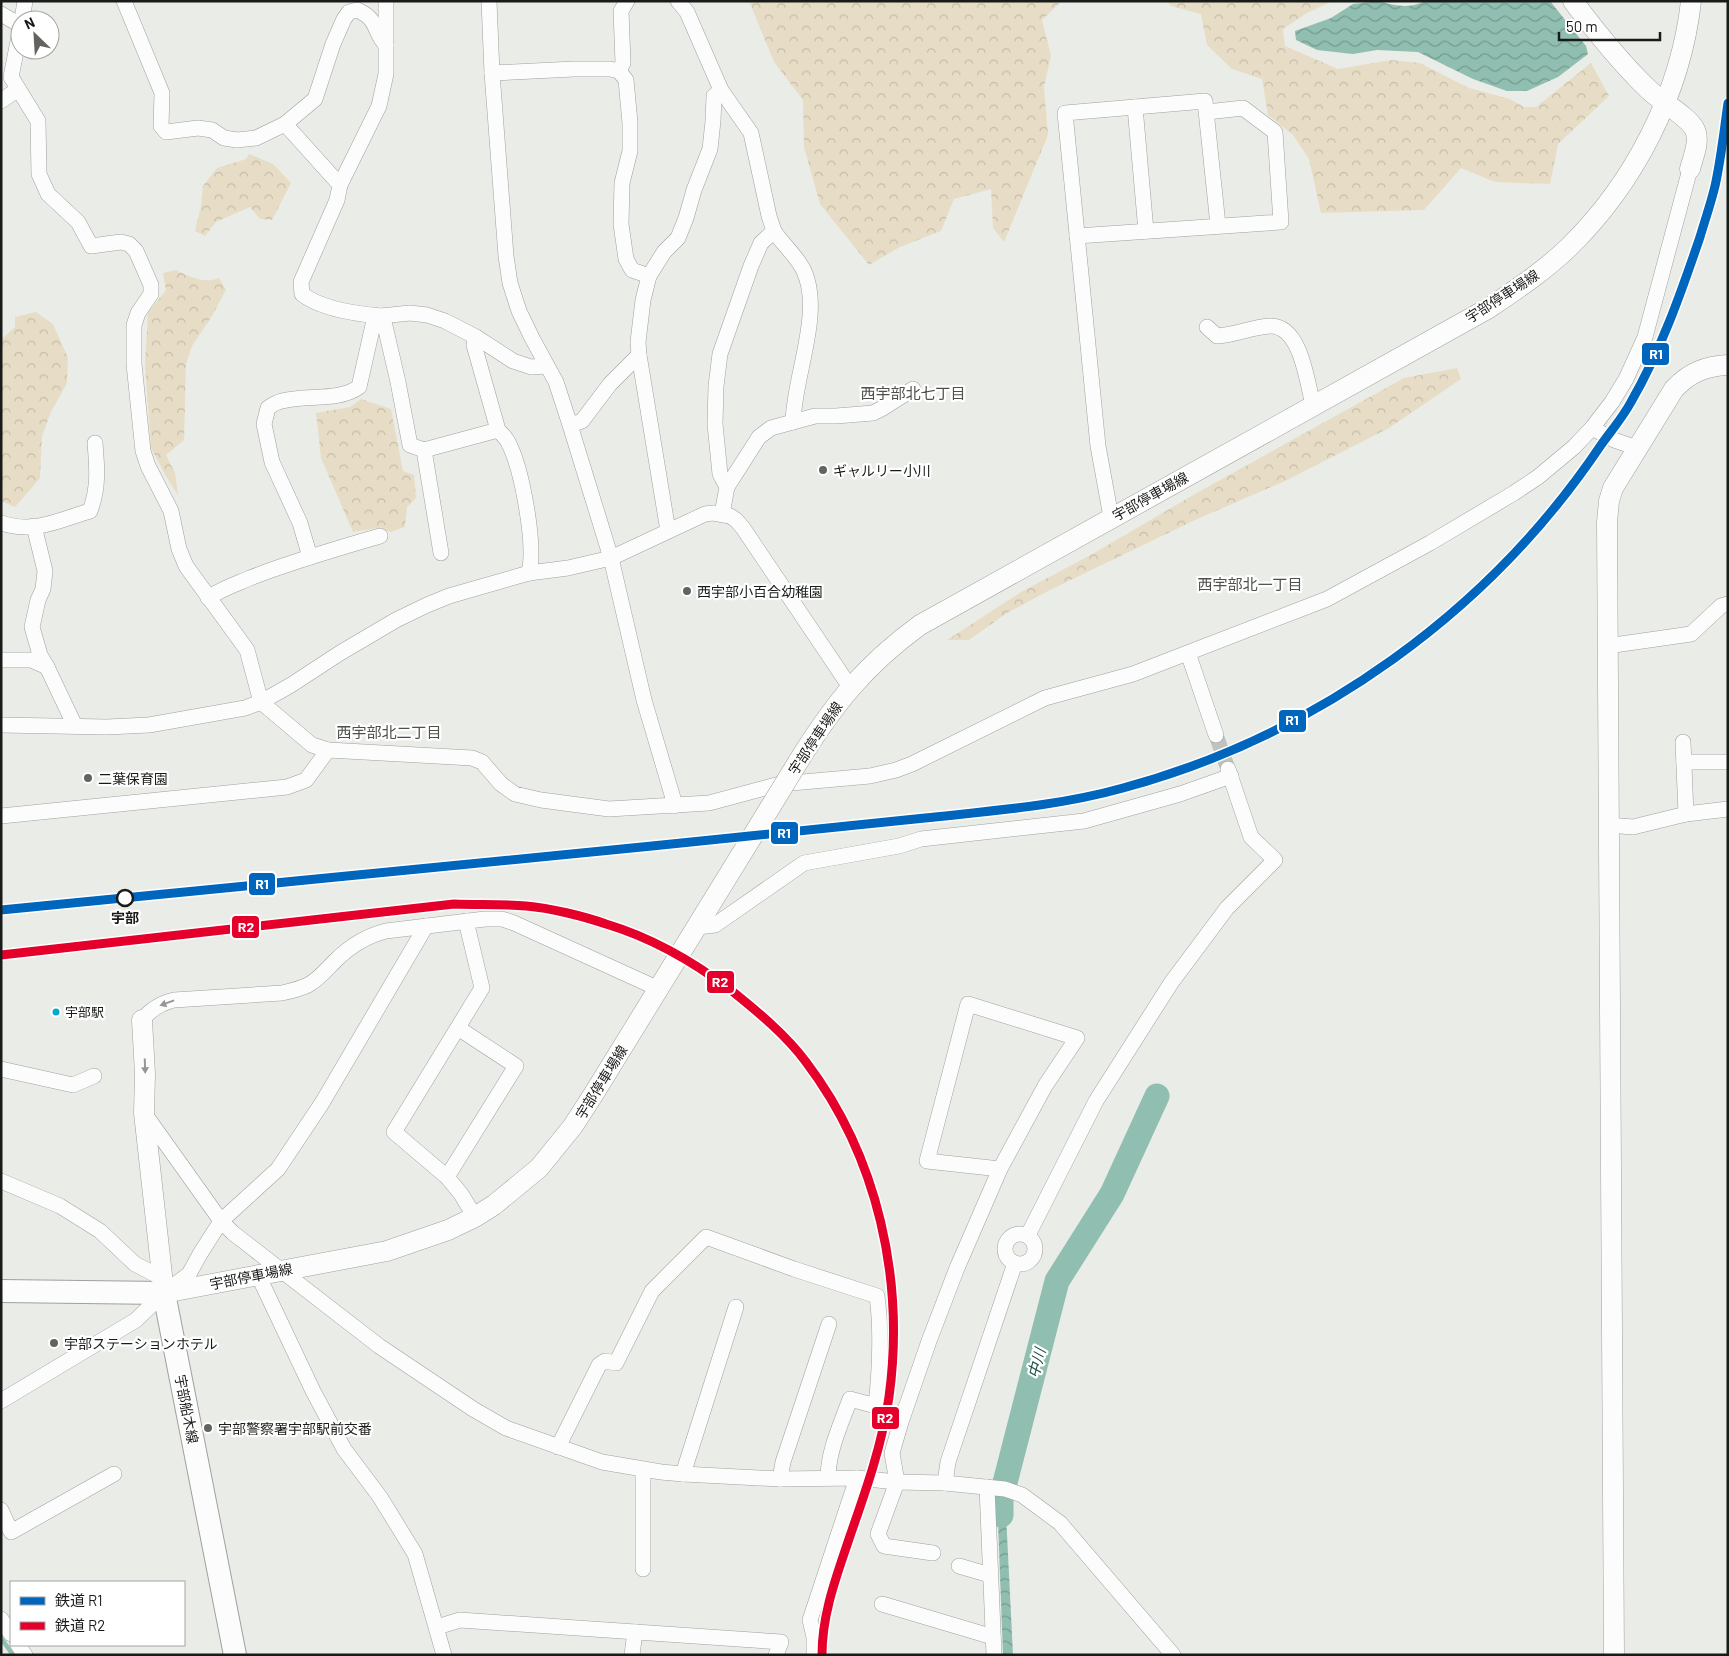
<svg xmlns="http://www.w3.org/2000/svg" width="1729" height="1656" viewBox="0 0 1729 1656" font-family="Barlow,'Noto Sans JP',sans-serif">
<defs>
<pattern id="forest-crowns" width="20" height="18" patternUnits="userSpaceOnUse" patternTransform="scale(1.25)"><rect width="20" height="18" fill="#e7ddc6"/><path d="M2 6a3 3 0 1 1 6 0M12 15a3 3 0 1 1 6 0" fill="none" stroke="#c6bda9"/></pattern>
<pattern id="water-waves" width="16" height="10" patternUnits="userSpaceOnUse" patternTransform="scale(1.25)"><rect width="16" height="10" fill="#90beb1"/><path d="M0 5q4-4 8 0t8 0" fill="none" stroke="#759a8f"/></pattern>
</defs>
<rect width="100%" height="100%" fill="#eaece8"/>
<g fill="url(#forest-crowns)">
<polygon points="749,1 1062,1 1042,20 1051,56 1044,87 1048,135 1004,242 993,228 991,189 954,199 941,231 900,247 869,265 820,204 804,147 803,100 774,62"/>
<polygon points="1167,1 1333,1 1307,13 1283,29 1285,46 1338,69 1391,60 1420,63 1469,88 1510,99 1524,107 1536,107 1591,63 1609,96 1558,144 1550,184 1495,182 1461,168 1424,210 1321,213 1309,159 1293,135 1268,115 1262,79 1232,69 1207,45 1201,14 1171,6"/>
<polygon points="249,154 273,164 291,183 272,220 260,219 250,207 216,222 205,236 195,231 201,206 203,186 217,168 246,159"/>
<path d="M176,270c14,7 28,14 43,8l7,12 -14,26 -20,30 -6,18 -2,76 -18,15 9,18 3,22 -11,-17 -16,-30 -6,-84 3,-51 18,-23 -3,-17z"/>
<polygon points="36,312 53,324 68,358 67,383 51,412 42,436 40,478 15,507 1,501 1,340 15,327 15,317"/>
<polygon points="1457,368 1461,379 1389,428 1287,480 1195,520 1048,591 1007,613 969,640 947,640 1021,592 1096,552 1195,494 1404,378"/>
<polygon points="361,399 391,409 403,471 414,475 416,498 407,507 405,527 390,532 378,528 353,532 321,458 316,413 350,407"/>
</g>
<g fill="url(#water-waves)">
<path d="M1379,1c15,5 31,8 46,0h125l36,45 2,8 -30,23 -31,14h-20l-34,-12 -55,-27 -41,-2 -24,4 -36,-4 -21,-10 -1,-9 36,-13 22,-14z"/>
<polygon points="1006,1494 1006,1514 1013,1655 1003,1655 997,1495"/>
</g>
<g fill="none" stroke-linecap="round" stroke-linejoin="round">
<polyline stroke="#90beb1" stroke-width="4.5" points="1,1638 13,1655"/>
<polyline stroke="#90beb1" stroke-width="25" points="1001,1515 1001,1498 1057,1281 1112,1194 1157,1096"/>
<polyline stroke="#c0c2be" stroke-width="15" stroke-dasharray="15 8" stroke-linecap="butt" points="1216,735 1228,769"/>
<defs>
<g id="street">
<path d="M124,1l38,92 -1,33 5,6 32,-4 14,2 12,8 13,2 19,-2 29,-14 30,-25 18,-55 11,-25 5,-7 8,-2c22,9 16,22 29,35"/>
<path d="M386,1v73l-7,32 -39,79 -3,15 -36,82 1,12c19,15 55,20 79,22l4,10 13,56 12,63 14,5 17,103"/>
<polyline points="489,1 492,73 506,256 510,283 519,311 532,338 556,382 570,425 611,558 644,700 673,798 674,806"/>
<polyline points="678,1 687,12 721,90 751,133 769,216 774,231 761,243 751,266 720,354 716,386 715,424 720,474 727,487 722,514"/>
<polyline points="1,14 15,22 20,22"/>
<polyline points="22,20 25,1"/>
<polyline points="20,31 11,77 38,121 39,174 48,194 78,222 91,246 121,242 129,244 136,251 151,285 151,294 138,313 134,325 134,364 143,451 148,466 171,511 179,549 186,566 247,650 261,702 312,745 328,750 472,758 482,762 501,784 515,794 541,800 609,809 709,803 780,784 870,776 896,770 912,764 1045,698 1133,674 1327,599 1430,543 1514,493 1538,477 1574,447 1592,428 1612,402 1626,379 1645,337 1690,169"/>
<polyline points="619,71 623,63 621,11 627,1"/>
<polyline points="492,73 574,69 610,69 619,71 626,80 630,123 630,151 622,183 621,224 626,259 632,270 649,276"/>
<polyline points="1,101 18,89"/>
<polyline points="1135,107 1146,231"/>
<polyline points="285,124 340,185"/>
<path d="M774,231c9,14 23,25 30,40 19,42 -10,105 -11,151"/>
<polyline points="1077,236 1281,222 1275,132 1243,108 1207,112"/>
<path d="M1207,327l10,9c18,-1 35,-9 53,-10 31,-1 37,56 43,79"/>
<path d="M476,337l-2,8 24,85c4,4 8,8 10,12 14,26 28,103 21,131"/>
<polyline points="570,425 582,421 610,384 639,355"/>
<polyline points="1592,428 1614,440 1637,448"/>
<polyline points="424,450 498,430"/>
<polyline points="727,487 759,437 771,428 815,416 836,416 873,413 883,408 913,389"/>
<polyline points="1111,517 1098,446 1065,113 1205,101 1218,225"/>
<path d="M1,523c34,11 58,-3 89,-12 9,-23 7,-45 5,-68"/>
<polyline points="34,526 45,571 43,589 38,600 32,627 40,655 47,667 75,726"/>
<polyline points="668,531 639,355 638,342 643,300 649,276 664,252 678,238 686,218 694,190 710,149 713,121 714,96 721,90"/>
<path d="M310,557l-10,-34 -28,-61 -8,-38 4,-16c4,-3 9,-6 14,-7 24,-7 56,1 77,-14l14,-62 8,-9 29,-3 17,2 18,6 31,16 37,24 18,6 15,-1"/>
<path d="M208,598c13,-9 28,-14 42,-20 43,-17 86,-29 130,-42"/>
<polyline points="1607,646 1691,634 1721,606 1728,604"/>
<polyline points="1188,653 1216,735"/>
<polyline points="1,660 31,660 47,667"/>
<polyline points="1,725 107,727 149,725 245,708 261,702 291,685 340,653 396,620 427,605 449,596 529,573 568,568 611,558 705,514 713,513 730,516 736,520 743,528 850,687"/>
<polyline points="1683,742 1686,814"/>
<polyline points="1684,762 1728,762"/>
<polyline points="1,816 287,787 306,780 328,750"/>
<polyline points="1608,825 1633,827 1686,814 1728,809"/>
<polyline points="466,921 482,988 394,1132 447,1177 461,1194 475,1217"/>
<polyline points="697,927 715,925 804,863 899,846 921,839 1084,821 1180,794 1231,776"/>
<polygon points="968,1004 1077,1038 1045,1086 1000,1169 927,1161"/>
<path d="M142,1020c9,-11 19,-17 32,-20l108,-7c9,-2 18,-4 26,-8 11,-6 18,-15 27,-24 14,-14 31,-25 51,-30l99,-12h17l12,4 145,66"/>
<polyline points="1,1069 73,1085 94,1076"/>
<polyline points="144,1113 221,1221 233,1233 379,1346 473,1409 506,1428 602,1462 661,1472 683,1474 780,1479 857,1478 897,1482 945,1483 1005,1489 1022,1495 1060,1523 1173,1655"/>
<polyline points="447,1177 516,1066 458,1028"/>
<polyline points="1,1181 60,1206 100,1231 135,1264 162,1278"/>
<circle cx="1020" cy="1249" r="15"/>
<polyline points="1028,1235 1096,1101 1171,983 1227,908 1275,860 1251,837 1228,769"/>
<polyline points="258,1275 313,1391 344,1449 380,1497 415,1554 444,1655"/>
<polyline points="1,1401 136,1320 164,1293 189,1274 200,1254 221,1221 278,1169 322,1103 426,926"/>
<path d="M558,1447l41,-82 6,-4 11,2 36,-72 54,-54 88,32 83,27c5,37 3,72 -1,110l-26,-7c-9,25 -22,52 -22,79"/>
<polyline points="643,1470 643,1569"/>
<polyline points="683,1474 736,1307"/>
<polyline points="780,1479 783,1462 829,1324"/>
<polyline points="945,1483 948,1462 1015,1263"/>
<polyline points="987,1487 994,1655"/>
<polyline points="1,1510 11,1532 114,1474"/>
<polyline points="933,1553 884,1546 878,1534 897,1482 892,1453 901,1422 929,1341 957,1268 1000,1169"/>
<polyline points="959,1566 990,1575"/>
<polyline points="882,1604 993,1637"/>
<polyline points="1,1619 11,1634"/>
<polyline points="437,1627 460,1620 781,1642 776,1655"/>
<polyline points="18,1645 25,1655"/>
<polyline points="632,1655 635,1632"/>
<polyline points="814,1655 814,1637 810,1620 857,1478"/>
</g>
<g id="secondary">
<path d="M1573,1c23,31 47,61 75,88 12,12 38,26 46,39 7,12 -1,29 -4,41"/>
<path d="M798,762c35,-57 67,-97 122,-137l569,-317c28,-19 55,-37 79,-60 66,-64 113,-155 123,-247"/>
<polyline points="142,1020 145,1074 144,1113 164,1293 387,1251 448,1230 475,1217 494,1205 539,1168 573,1126 593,1095 739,858"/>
<path d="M1614,1655l-7,-1133 2,-21 4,-13 61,-99c15,-16 31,-23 54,-24"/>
</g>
<polyline id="primary" points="1,1291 164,1293 235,1655"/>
</defs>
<use href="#street" stroke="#9fa19e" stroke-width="16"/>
<use href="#secondary" stroke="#9fa19e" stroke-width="21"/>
<use href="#primary" stroke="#9fa19e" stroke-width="24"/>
<use href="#street" stroke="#fcfcfc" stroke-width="15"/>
<use href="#secondary" stroke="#fcfcfc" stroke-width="20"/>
<use href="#primary" stroke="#fcfcfc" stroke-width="22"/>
<polyline stroke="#cbcbca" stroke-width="4" stroke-dasharray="10 5" stroke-linecap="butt" points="1,955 129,941"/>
<defs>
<polyline id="secondary-bridge" points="739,858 798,762"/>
</defs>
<use href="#secondary-bridge" stroke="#9fa19e" stroke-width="21" stroke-linecap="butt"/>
<use href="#secondary-bridge" stroke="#fcfcfc" stroke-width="20"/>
<defs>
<path id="rail-1" d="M1,910c217,-21 434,-43 651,-64 91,-9 182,-18 273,-28 65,-7 134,-12 198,-30 193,-52 366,-176 478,-343 10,-14 22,-28 30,-43 30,-52 50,-109 69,-165 5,-17 11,-34 15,-51 6,-27 9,-55 13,-83"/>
<path id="rail-2" d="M1,955l453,-51c24,1 48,0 72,2 24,2 57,10 80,18 47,14 88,38 126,67 26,21 54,44 74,71 72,95 99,218 83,335 -7,48 -23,93 -39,139 -13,39 -28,77 -28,119"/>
</defs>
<use href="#rail-1" stroke="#fff" stroke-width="12"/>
<use href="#rail-2" stroke="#fff" stroke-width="12"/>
<use href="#rail-1" stroke="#0065bd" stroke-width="9"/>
<use href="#rail-2" stroke="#e4002b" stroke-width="9"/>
</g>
<defs><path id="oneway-solid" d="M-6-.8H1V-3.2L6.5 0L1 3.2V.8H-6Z" transform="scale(1.25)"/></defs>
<g fill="#969795">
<use href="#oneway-solid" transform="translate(167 1003) rotate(160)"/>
<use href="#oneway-solid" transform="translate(145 1066) rotate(88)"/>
</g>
<g fill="#626461" stroke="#fff" stroke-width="2">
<circle cx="823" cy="470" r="5"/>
<circle cx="687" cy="591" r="5"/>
<circle cx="88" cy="778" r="5"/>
<circle cx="54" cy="1343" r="5"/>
<circle cx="208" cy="1428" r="5"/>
</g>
<circle fill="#fff" stroke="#191b18" stroke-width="2.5" cx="125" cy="898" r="8"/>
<circle fill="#00a9ce" stroke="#fff" stroke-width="2" cx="56" cy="1012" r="4.5"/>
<g text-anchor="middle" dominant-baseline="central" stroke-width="4.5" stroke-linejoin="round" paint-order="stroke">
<g font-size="13" fill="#191b18" stroke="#fff" text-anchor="start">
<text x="65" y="1012">宇部駅</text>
</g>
<g font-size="14" fill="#191b18" stroke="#fff">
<text transform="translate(1502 296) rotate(-33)">宇部停車場線</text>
<text transform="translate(1150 496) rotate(-29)">宇部停車場線</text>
<text transform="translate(815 738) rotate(-56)">宇部停車場線</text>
<text transform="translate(601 1082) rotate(-58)">宇部停車場線</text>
<text transform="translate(251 1276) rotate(-11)">宇部停車場線</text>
<text transform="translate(187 1409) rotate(79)">宇部船木線</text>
</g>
<g font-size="14" fill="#191b18" stroke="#fff" text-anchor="start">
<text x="833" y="470">ギャルリー小川</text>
<text x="697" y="591">西宇部小百合幼稚園</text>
<text x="98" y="778">二葉保育園</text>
<text x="64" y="1343">宇部ステーションホテル</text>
<text x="218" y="1428">宇部警察署宇部駅前交番</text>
</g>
<g font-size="14" font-weight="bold" fill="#191b18" stroke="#fff">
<text x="125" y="917">宇部</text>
</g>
<g font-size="15" fill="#4d514a" stroke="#fff">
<text x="913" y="393">西宇部北七丁目</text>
<text x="1250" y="584">西宇部北一丁目</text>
<text x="389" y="732">西宇部北二丁目</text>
</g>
<g font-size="15" font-style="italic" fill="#164d42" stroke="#fff">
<text transform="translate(1036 1363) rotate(-75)">中川</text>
</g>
</g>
<g stroke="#fff" stroke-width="2">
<rect x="1641" y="342" width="29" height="24" rx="5" fill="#0065bd"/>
<rect x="1278" y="709" width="29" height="24" rx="5" fill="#0065bd"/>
<rect x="770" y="821" width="29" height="24" rx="5" fill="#0065bd"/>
<rect x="248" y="872" width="28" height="24" rx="5" fill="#0065bd"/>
<rect x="231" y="915" width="29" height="24" rx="5" fill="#e4002b"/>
<rect x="706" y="970" width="29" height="24" rx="5" fill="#e4002b"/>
<rect x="871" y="1406" width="29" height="24" rx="5" fill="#e4002b"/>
</g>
<g font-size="14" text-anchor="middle" font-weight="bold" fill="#fff">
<text x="1656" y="359">R1</text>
<text x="1292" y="725">R1</text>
<text x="784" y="838">R1</text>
<text x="262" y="889">R1</text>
<text x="246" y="932">R2</text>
<text x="720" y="987">R2</text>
<text x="885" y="1423">R2</text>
</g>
<rect width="1729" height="1656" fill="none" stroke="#191b18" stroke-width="5"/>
<rect x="10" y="1581" width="175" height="65" fill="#ffffff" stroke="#a3a4a3"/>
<rect x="20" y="1597" width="25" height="8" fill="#0065bd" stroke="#a3a4a3"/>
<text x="55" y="1606" font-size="15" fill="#191b18">鉄道 R1</text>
<rect x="20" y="1622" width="25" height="8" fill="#e4002b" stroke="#a3a4a3"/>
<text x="55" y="1631" font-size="15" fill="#191b18">鉄道 R2</text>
<g transform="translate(35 35) rotate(335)"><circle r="24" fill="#ffffff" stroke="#a3a4a3"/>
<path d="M0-4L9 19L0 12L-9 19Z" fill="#626461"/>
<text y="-8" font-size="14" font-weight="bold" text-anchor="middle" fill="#191b18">N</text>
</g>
<path d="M1559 32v8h101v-8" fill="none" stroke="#191b18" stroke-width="2.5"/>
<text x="1566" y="32" font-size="15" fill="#191b18" stroke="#ffffff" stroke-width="4" paint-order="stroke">50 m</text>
</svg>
